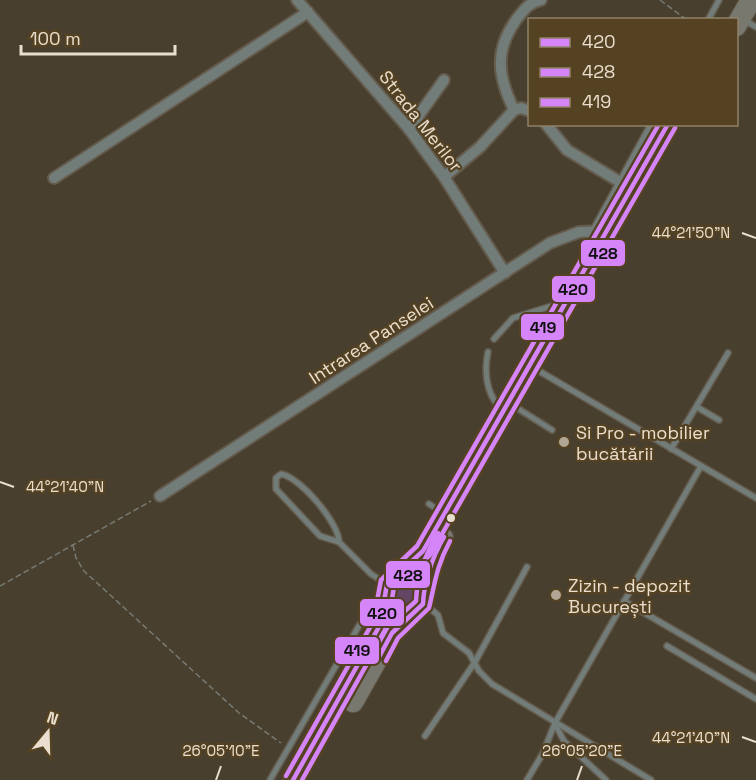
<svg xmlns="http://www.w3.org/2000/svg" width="756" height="780" viewBox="0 0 756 780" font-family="'Space Grotesk',sans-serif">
<rect width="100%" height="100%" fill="#493f2e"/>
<circle fill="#634666" cx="405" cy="594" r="10"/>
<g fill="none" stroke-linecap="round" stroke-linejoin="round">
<defs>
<g id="lane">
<polyline points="708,20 719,0"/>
<polyline points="744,20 756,27"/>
<polyline points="593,230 651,124"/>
<polyline points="494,339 513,318 558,304"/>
<path d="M488,352c-4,19 -2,40 11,55"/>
<polyline points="539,371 756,498"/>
<polyline points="697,407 719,420"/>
<polyline points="517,408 552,430"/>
<polyline points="671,449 728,353"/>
<polyline points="429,504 440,511"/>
<path d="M339,542c0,-19 -39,-65 -58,-68l-5,4v11l44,47 19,6 32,32 14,9"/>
<polyline points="624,601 756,678"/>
<polyline points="427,606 438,615 443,633 469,653 479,671 492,684 651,780"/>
<polyline points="667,646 756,699"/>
<polyline points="555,724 564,741 606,780"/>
<polyline points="425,736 475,662 527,567"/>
<polyline points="270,780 360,624 376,624"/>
<polyline points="527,780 543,753 555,723 701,466"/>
</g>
<g id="street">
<polyline points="297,0 409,129 444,177 505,273"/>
<path d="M514,110c-16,-33 -20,-59 2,-90 7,-9 13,-18 25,-20"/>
<polyline points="546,124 567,150 620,182"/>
<polyline points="409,129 444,80"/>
<polyline points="444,177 480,147 514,110 521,108 530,111"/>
<polyline points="54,178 308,12"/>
<polyline points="160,496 550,243 579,232 607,231"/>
</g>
<g id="highway">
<polyline points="736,26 751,0"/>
<polyline points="353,702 392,633 423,604 424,587 433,556 443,538"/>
<polyline points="293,780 380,625 386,601 387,584 423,551 668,124"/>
</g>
</defs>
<use href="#lane" stroke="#645b4d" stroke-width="8"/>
<use href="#street" stroke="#645b4d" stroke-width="14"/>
<use href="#highway" stroke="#645b4d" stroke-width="22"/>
<g stroke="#767a73" stroke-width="1.5" stroke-dasharray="6 3" stroke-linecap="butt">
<polyline points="660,0 687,20"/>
<polyline points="73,545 76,558 84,571 239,713 281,743"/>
<polyline points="0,586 151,501"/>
</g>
<use href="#lane" stroke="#727c79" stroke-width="5"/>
<use href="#street" stroke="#727c79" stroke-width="10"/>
<use href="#highway" stroke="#78786f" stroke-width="20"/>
<defs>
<g id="bus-1">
<path d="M379,657l13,-24 31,-29c1,-25 9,-46 21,-67"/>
<polyline points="293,780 380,625 387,584 423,551 668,124"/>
</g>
<g id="bus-2">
<path d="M386,661l12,-23 31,-30c6,-26 8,-43 21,-67"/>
<polyline points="302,780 387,628 394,587 430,555 675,128"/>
</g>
<g id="bus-3">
<path d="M372,653l14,-25 30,-27c1,-25 9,-46 22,-68"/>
<polyline points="286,776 373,622 381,580 417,546 659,124"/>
</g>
</defs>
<use href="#bus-1" stroke="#544223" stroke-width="9"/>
<use href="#bus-2" stroke="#544223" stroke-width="9"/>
<use href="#bus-3" stroke="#544223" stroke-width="9"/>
<use href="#bus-1" stroke="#d685f9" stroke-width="4.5"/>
<use href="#bus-2" stroke="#d685f9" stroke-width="4.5"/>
<use href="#bus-3" stroke="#d685f9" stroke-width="4.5"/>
</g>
<path fill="none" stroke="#eadfce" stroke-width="2" d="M742,233l14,5M0,482l14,5M742,737l14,5M216,780l5,-14M577,780l5,-14"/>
<g fill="#b2a796" stroke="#544223" stroke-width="2">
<circle cx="564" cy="442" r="6"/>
<circle cx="556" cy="595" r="6"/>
</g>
<circle fill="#eadfce" stroke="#544223" stroke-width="2" cx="451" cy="518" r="5"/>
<g text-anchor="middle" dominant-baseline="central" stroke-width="4.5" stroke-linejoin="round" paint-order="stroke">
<g font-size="18" fill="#eadfce" stroke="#544223">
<text transform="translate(421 121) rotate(52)">Strada Merilor</text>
<text transform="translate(371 340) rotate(-33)">Intrarea Panselei</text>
</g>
<g font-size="18" fill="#eadfce" stroke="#544223" text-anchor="start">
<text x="576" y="432">Si Pro - mobilier<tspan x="576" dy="21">bucătării</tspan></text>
<text x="568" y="585">Zizin - depozit<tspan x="568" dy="21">București</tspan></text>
</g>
</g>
<g font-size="15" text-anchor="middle" fill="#eadfce" stroke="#544223" stroke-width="4.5" stroke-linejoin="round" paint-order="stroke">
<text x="691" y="238">44°21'50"N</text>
<text x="65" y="492">44°21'40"N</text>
<text x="691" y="743">44°21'40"N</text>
<text x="221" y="756">26°05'10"E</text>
<text x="582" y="756">26°05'20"E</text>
</g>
<g stroke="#544223" stroke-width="2">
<rect x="580" y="239" width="46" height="28" rx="6" fill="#d685f9"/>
<rect x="551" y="275" width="45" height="28" rx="6" fill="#d685f9"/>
<rect x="520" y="313" width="45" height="28" rx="6" fill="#d685f9"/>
<rect x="385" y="560" width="46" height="29" rx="6" fill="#d685f9"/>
<rect x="359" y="598" width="46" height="29" rx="6" fill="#d685f9"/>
<rect x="334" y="636" width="46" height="29" rx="6" fill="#d685f9"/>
</g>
<g font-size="16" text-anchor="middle" font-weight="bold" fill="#111">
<text x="603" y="259">428</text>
<text x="573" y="295">420</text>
<text x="543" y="333">419</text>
<text x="408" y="581">428</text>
<text x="382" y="619">420</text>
<text x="357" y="656">419</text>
</g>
<rect x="528" y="18" width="210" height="108" fill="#544223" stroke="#908167" stroke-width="1.5"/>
<rect x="540" y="38" width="30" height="9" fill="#d685f9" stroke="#908167" stroke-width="1.5"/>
<text x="582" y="48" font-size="18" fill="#eadfce">420</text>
<rect x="540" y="68" width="30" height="9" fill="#d685f9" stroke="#908167" stroke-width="1.5"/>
<text x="582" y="78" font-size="18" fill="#eadfce">428</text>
<rect x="540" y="98" width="30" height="9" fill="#d685f9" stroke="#908167" stroke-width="1.5"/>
<text x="582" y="108" font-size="18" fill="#eadfce">419</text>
<g transform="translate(48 732) rotate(19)" stroke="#544223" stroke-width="4.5" paint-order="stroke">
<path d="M0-4.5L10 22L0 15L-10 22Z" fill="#eadfce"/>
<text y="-9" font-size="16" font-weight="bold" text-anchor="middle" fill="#eadfce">N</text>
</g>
<path d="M21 45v9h154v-9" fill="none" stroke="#eadfce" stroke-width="3"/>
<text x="30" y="45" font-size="18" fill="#eadfce" stroke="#544223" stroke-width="4.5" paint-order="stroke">100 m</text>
</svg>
